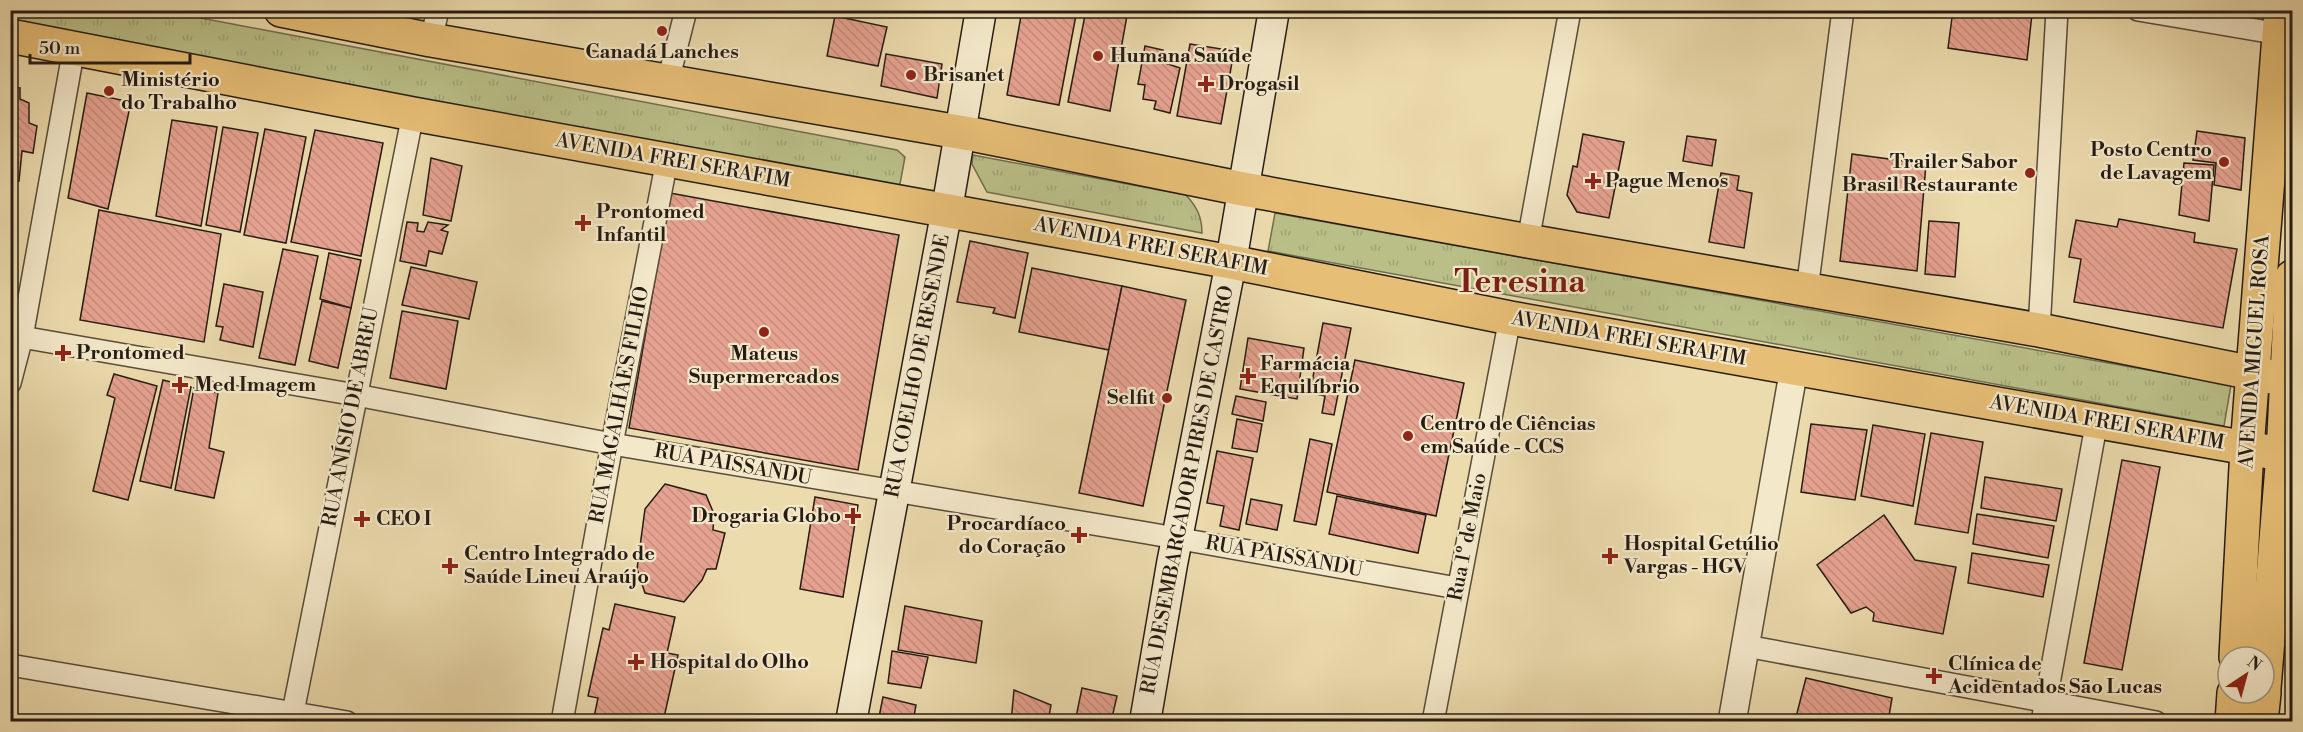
<svg xmlns="http://www.w3.org/2000/svg" width="2303" height="732" viewBox="0 0 2303 732" font-family="'Libre Bodoni',serif">
<defs>
<pattern id="park-tufts" width="24" height="20" patternUnits="userSpaceOnUse" patternTransform="scale(1.5)"><rect width="24" height="20" fill="#babf88"/><path d="M3 7l-1-3M5 7V3M7 7l1-3M15 17l-1-3M17 17v-4M19 17l1-3" fill="none" stroke="#a0a474"/></pattern>
<pattern id="building-back-hatch" width="6" height="6" patternUnits="userSpaceOnUse" patternTransform="scale(1.5)"><rect width="6" height="6" fill="#e6a290"/><path d="M-1 5l2 2M0 0l6 6M5-1l2 2" fill="none" stroke="#c58b7b"/></pattern>
</defs>
<rect width="100%" height="100%" fill="#ecdbad"/>
<filter id="stains"><feTurbulence type="fractalNoise" baseFrequency=".00333" numOctaves="4"/><feColorMatrix values="0 0 0 0 .2 0 0 0 0 .09 0 0 0 0 .02 0 0 0 .5 -.17"/></filter>
<radialGradient id="worn" r=".72"><stop offset=".6" stop-color="#630" stop-opacity="0"/><stop offset="1" stop-color="#630" stop-opacity=".3"/></radialGradient>
<g fill="url(#park-tufts)" stroke="#706e4e" stroke-width="1.5">
<polygon points="10,11 164,11 897,150 905,157 900,184 893,188 11,26"/>
<path d="M973,155l213,40c11,12 16,22 16,38l-215,-41 -15,-28z"/>
<polygon points="1275,213 2231,385 2224,426 1268,251"/>
</g>
<g fill="url(#building-back-hatch)" stroke="#261c14" stroke-width="1.5">
<polygon points="1022,10 1077,10 1059,105 1007,95"/>
<polygon points="1086,10 1128,10 1110,111 1068,102"/>
<polygon points="1953,10 2006,10 2032,14 2027,60 1948,48"/>
<polygon points="835,16 887,27 878,66 827,56"/>
<polygon points="1190,44 1234,51 1221,124 1177,116"/>
<polygon points="1145,46 1163,50 1162,62 1180,68 1170,113 1154,109 1156,101 1143,99 1145,85 1138,84"/>
<polygon points="886,54 942,64 937,98 881,86"/>
<polygon points="10,87 20,88 20,99 29,103 29,123 37,126 33,153 22,151 19,181 10,179"/>
<polygon points="87,93 131,102 108,209 68,198"/>
<polygon points="172,120 217,127 201,226 156,216"/>
<polygon points="223,127 258,133 240,232 206,225"/>
<polygon points="265,129 306,137 286,243 244,235"/>
<polygon points="315,130 383,143 361,256 291,242"/>
<polygon points="2197,131 2245,138 2241,190 2214,185 2216,163 2193,160"/>
<polygon points="1583,134 1624,142 1609,218 1577,212 1567,195 1573,166 1577,167"/>
<polygon points="1687,136 1716,140 1712,166 1683,161"/>
<polygon points="1852,154 1926,164 1917,271 1840,261"/>
<polygon points="431,158 462,166 451,221 423,215"/>
<polygon points="2184,163 2214,165 2209,221 2179,215"/>
<polygon points="1721,173 1739,176 1737,190 1752,193 1744,248 1709,242"/>
<polygon points="670,193 899,235 858,470 629,428"/>
<polygon points="99,210 221,234 204,342 80,320"/>
<polygon points="2119,219 2195,233 2194,242 2237,249 2223,328 2074,302 2081,259 2069,257 2076,220 2117,227"/>
<polygon points="1929,221 1959,223 1955,277 1925,274"/>
<polygon points="407,222 418,223 417,231 424,232 428,222 448,225 441,230 448,232 442,254 429,251 426,266 400,261"/>
<polygon points="970,241 1028,253 1015,318 993,313 995,308 957,302"/>
<polygon points="283,249 318,256 295,365 259,358"/>
<polygon points="329,253 361,260 351,308 320,299"/>
<polygon points="411,267 477,282 469,319 402,305"/>
<polygon points="1032,268 1122,286 1109,350 1019,332"/>
<polygon points="224,284 263,292 253,347 220,340 223,327 216,326"/>
<polygon points="1122,286 1186,300 1143,506 1079,493"/>
<polygon points="322,301 351,308 338,368 309,361"/>
<polygon points="402,311 458,321 446,389 390,378"/>
<polygon points="1323,323 1351,328 1334,415 1322,413 1325,396 1310,393"/>
<polygon points="1248,338 1304,348 1297,399 1240,389"/>
<polygon points="1355,360 1464,383 1436,516 1327,492"/>
<polygon points="114,374 157,386 128,500 93,491 115,398 107,395"/>
<polygon points="163,380 191,387 171,488 140,481"/>
<polygon points="194,388 218,393 209,448 224,452 214,498 175,490"/>
<polygon points="1236,396 1266,402 1263,421 1232,414"/>
<polygon points="1237,419 1262,424 1257,452 1232,448"/>
<polygon points="1811,424 1867,430 1855,500 1801,492"/>
<polygon points="1873,425 1925,434 1913,506 1861,496"/>
<polygon points="1931,433 1983,442 1968,533 1915,524"/>
<polygon points="1310,439 1332,444 1316,525 1294,521"/>
<polygon points="1217,451 1253,458 1239,530 1220,526 1224,506 1207,503"/>
<polygon points="2122,460 2160,467 2122,670 2084,663"/>
<polygon points="1985,477 2062,489 2056,521 1981,508"/>
<polygon points="665,484 706,495 714,514 713,530 725,533 716,569 707,569 702,580 684,602 645,593 637,569 645,509"/>
<polygon points="1337,496 1426,515 1418,553 1329,534"/>
<polygon points="815,497 858,505 843,597 800,589"/>
<polygon points="1251,499 1282,505 1277,530 1246,524"/>
<polygon points="1977,514 2054,526 2048,558 1973,544"/>
<polygon points="1884,515 1915,560 1956,567 1943,634 1873,621 1874,613 1866,607 1851,613 1817,565"/>
<polygon points="2292,539 2292,626 2285,626"/>
<polygon points="1972,553 2049,565 2043,597 1968,583"/>
<polygon points="615,604 675,617 667,653 678,655 663,722 593,722 598,698 588,696 603,628 609,630"/>
<polygon points="905,606 982,621 976,663 898,650"/>
<polygon points="892,651 928,657 921,688 888,683"/>
<polygon points="1806,678 1892,698 1888,722 1761,722 1763,716 1795,721"/>
<polygon points="1082,688 1117,696 1111,722 1075,722"/>
<polygon points="1014,690 1051,705 1048,722 1011,722"/>
<polygon points="883,697 916,705 913,722 878,722"/>
</g>
<g fill="none" stroke-linecap="round" stroke-linejoin="round">
<defs>
<g id="minor">
<polyline points="2138,10 2280,34"/>
<polyline points="431,40 438,10"/>
<polyline points="668,81 686,10"/>
<polyline points="1528,241 1570,10"/>
<polyline points="1807,290 1843,10"/>
<polyline points="2039,330 2057,10"/>
<polyline points="10,335 356,395 612,444 1147,533 1457,588"/>
<polyline points="10,383 22,337 74,48"/>
<polyline points="1746,646 2156,722"/>
<polyline points="10,665 347,722"/>
<polyline points="291,722 413,114"/>
<polyline points="562,722 612,444 667,160"/>
<polyline points="1433,722 1510,318"/>
<polyline points="2042,722 2097,420"/>
</g>
<polyline id="tertiary" points="1732,722 1794,368"/>
<g id="secondary">
<polyline points="851,722 947,209 981,10"/>
<polyline points="1145,722 1172,564 1231,262 1274,10"/>
</g>
<g id="primary">
<polyline points="281,10 431,40 976,135 1243,189 1528,241 2039,330 2292,381"/>
<polyline points="10,36 413,114 1231,262 1510,318 2292,456"/>
<polyline points="2236,657 2247,448 2281,10"/>
<polyline points="2264,688 2283,454 2292,277"/>
<polyline points="2232,722 2234,693"/>
<polyline points="2261,722 2264,693"/>
</g>
</defs>
<use href="#minor" stroke="#584c3a" stroke-width="24"/>
<use href="#tertiary" stroke="#584c3a" stroke-width="30"/>
<use href="#secondary" stroke="#261c14" stroke-width="33"/>
<use href="#primary" stroke="#261c14" stroke-width="36"/>
<use href="#minor" stroke="#f3e8ca" stroke-width="21"/>
<use href="#tertiary" stroke="#f3e8ca" stroke-width="27"/>
<use href="#secondary" stroke="#f3e8ca" stroke-width="30"/>
<use href="#primary" stroke="#e6be76" stroke-width="33"/>
</g>
<g fill="#8f2418" stroke="#f3e8ca" stroke-width="2">
<circle cx="662" cy="31" r="6"/>
<circle cx="1098" cy="56" r="6"/>
<circle cx="911" cy="75" r="6"/>
<path d="M1203 75h6v6h6v6h-6v6h-6v-6h-6v-6h6z"/>
<circle cx="109" cy="91" r="6"/>
<circle cx="2224" cy="162" r="6"/>
<circle cx="2030" cy="173" r="6"/>
<path d="M1590 172h6v6h6v6h-6v6h-6v-6h-6v-6h6z"/>
<path d="M580 214h6v6h6v6h-6v6h-6v-6h-6v-6h6z"/>
<circle cx="764" cy="332" r="6"/>
<path d="M60 344h6v6h6v6h-6v6h-6v-6h-6v-6h6z"/>
<path d="M1245 367h6v6h6v6h-6v6h-6v-6h-6v-6h6z"/>
<path d="M177 376h6v6h6v6h-6v6h-6v-6h-6v-6h6z"/>
<circle cx="1167" cy="398" r="6"/>
<circle cx="1408" cy="436" r="6"/>
<path d="M850 507h6v6h6v6h-6v6h-6v-6h-6v-6h6z"/>
<path d="M359 510h6v6h6v6h-6v6h-6v-6h-6v-6h6z"/>
<path d="M1076 526h6v6h6v6h-6v6h-6v-6h-6v-6h6z"/>
<path d="M1607 547h6v6h6v6h-6v6h-6v-6h-6v-6h6z"/>
<path d="M447 557h6v6h6v6h-6v6h-6v-6h-6v-6h6z"/>
<path d="M633 653h6v6h6v6h-6v6h-6v-6h-6v-6h6z"/>
<path d="M1931 667h6v6h6v6h-6v6h-6v-6h-6v-6h6z"/>
</g>
<g text-anchor="middle" dominant-baseline="central" stroke-width="4.5" stroke-linejoin="round" paint-order="stroke">
<g font-size="20" font-weight="bold" fill="#261c14" stroke="#f3e8ca" text-anchor="start">
<text x="662" y="52" text-anchor="middle">Canadá Lanches</text>
<text x="1110" y="56">Humana Saúde</text>
<text x="923" y="75">Brisanet</text>
<text x="121" y="80">Ministério<tspan x="121" dy="23">do Trabalho</tspan></text>
<text x="1218" y="84">Drogasil</text>
<text x="2212" y="150" text-anchor="end">Posto Centro<tspan x="2212" dy="23">de Lavagem</tspan></text>
<text x="2018" y="162" text-anchor="end">Trailer Sabor<tspan x="2018" dy="23">Brasil Restaurante</tspan></text>
<text x="1605" y="181">Pague Menos</text>
<text x="596" y="212">Prontomed<tspan x="596" dy="23">Infantil</tspan></text>
<text x="76" y="353">Prontomed</text>
<text x="764" y="354" text-anchor="middle">Mateus<tspan x="764" dy="23">Supermercados</tspan></text>
<text x="1260" y="364">Farmácia<tspan x="1260" dy="23">Equilíbrio</tspan></text>
<text x="194" y="385">Med Imagem</text>
<text x="1155" y="398" text-anchor="end">Selfit</text>
<text x="1420" y="424">Centro de Ciências<tspan x="1420" dy="23">em Saúde - CCS</tspan></text>
<text x="841" y="516" text-anchor="end">Drogaria Globo</text>
<text x="376" y="519">CEO I</text>
<text x="1066" y="524" text-anchor="end">Procardíaco<tspan x="1066" dy="23">do Coração</tspan></text>
<text x="1624" y="544">Hospital Getúlio<tspan x="1624" dy="23">Vargas - HGV</tspan></text>
<text x="464" y="554">Centro Integrado de<tspan x="464" dy="23">Saúde Lineu Araújo</tspan></text>
<text x="650" y="662">Hospital do Olho</text>
<text x="1948" y="664">Clínica de<tspan x="1948" dy="23">Acidentados São Lucas</tspan></text>
</g>
<g font-size="20" fill="#261c14" stroke="#f3e8ca">
<text transform="translate(673 161) rotate(10)">AVENIDA FREI SERAFIM</text>
<text transform="translate(1151 247) rotate(11)">AVENIDA FREI SERAFIM</text>
<text transform="translate(1629 339) rotate(10)">AVENIDA FREI SERAFIM</text>
<text transform="translate(2255 352) rotate(-86)">AVENIDA MIGUEL ROSA</text>
<text transform="translate(918 366) rotate(-79)">RUA COELHO DE RESENDE</text>
<text transform="translate(620 405) rotate(-79)">RUA MAGALHÃES FILHO</text>
<text transform="translate(351 417) rotate(-79)">RUA ANÍSIO DE ABREU</text>
<text transform="translate(2107 423) rotate(10)">AVENIDA FREI SERAFIM</text>
<text transform="translate(733 465) rotate(10)">RUA PAISSANDU</text>
<text transform="translate(1188 490) rotate(-79)">RUA DESEMBARGADOR PIRES DE CASTRO</text>
<text transform="translate(1468 537) rotate(-79)">Rua 1º de Maio</text>
<text transform="translate(1284 557) rotate(10)">RUA PAISSANDU</text>
</g>
<g font-size="32" font-weight="bold" fill="#7a1f14" stroke="#f3e8ca">
<text x="1520" y="282">Teresina</text>
</g>
</g>
<rect width="2303" height="732" fill="none" stroke="#ecdbad" stroke-width="36"/>
<rect x="12" y="12" width="2279" height="708" fill="none" stroke="#261c14" stroke-width="3"/>
<rect x="18" y="18" width="2267" height="696" fill="none" stroke="#261c14" stroke-width="1.5"/>
<g transform="translate(2246 675) rotate(36)"><circle r="28" fill="#f3e8ca" stroke="#a19681" stroke-width="1.5"/>
<path d="M0-4.5L10 22L0 15L-10 22Z" fill="#8f2418"/>
<text y="-9" font-size="16" font-weight="bold" text-anchor="middle" fill="#261c14">N</text>
</g>
<path d="M30 54v9h160v-9" fill="none" stroke="#261c14" stroke-width="3"/>
<text x="39" y="54" font-size="18" fill="#261c14" stroke="#f3e8ca" stroke-width="4.5" paint-order="stroke">50 m</text>
<rect width="100%" height="100%" filter="url(#stains)"/>
<rect width="100%" height="100%" fill="url(#worn)"/>
</svg>
